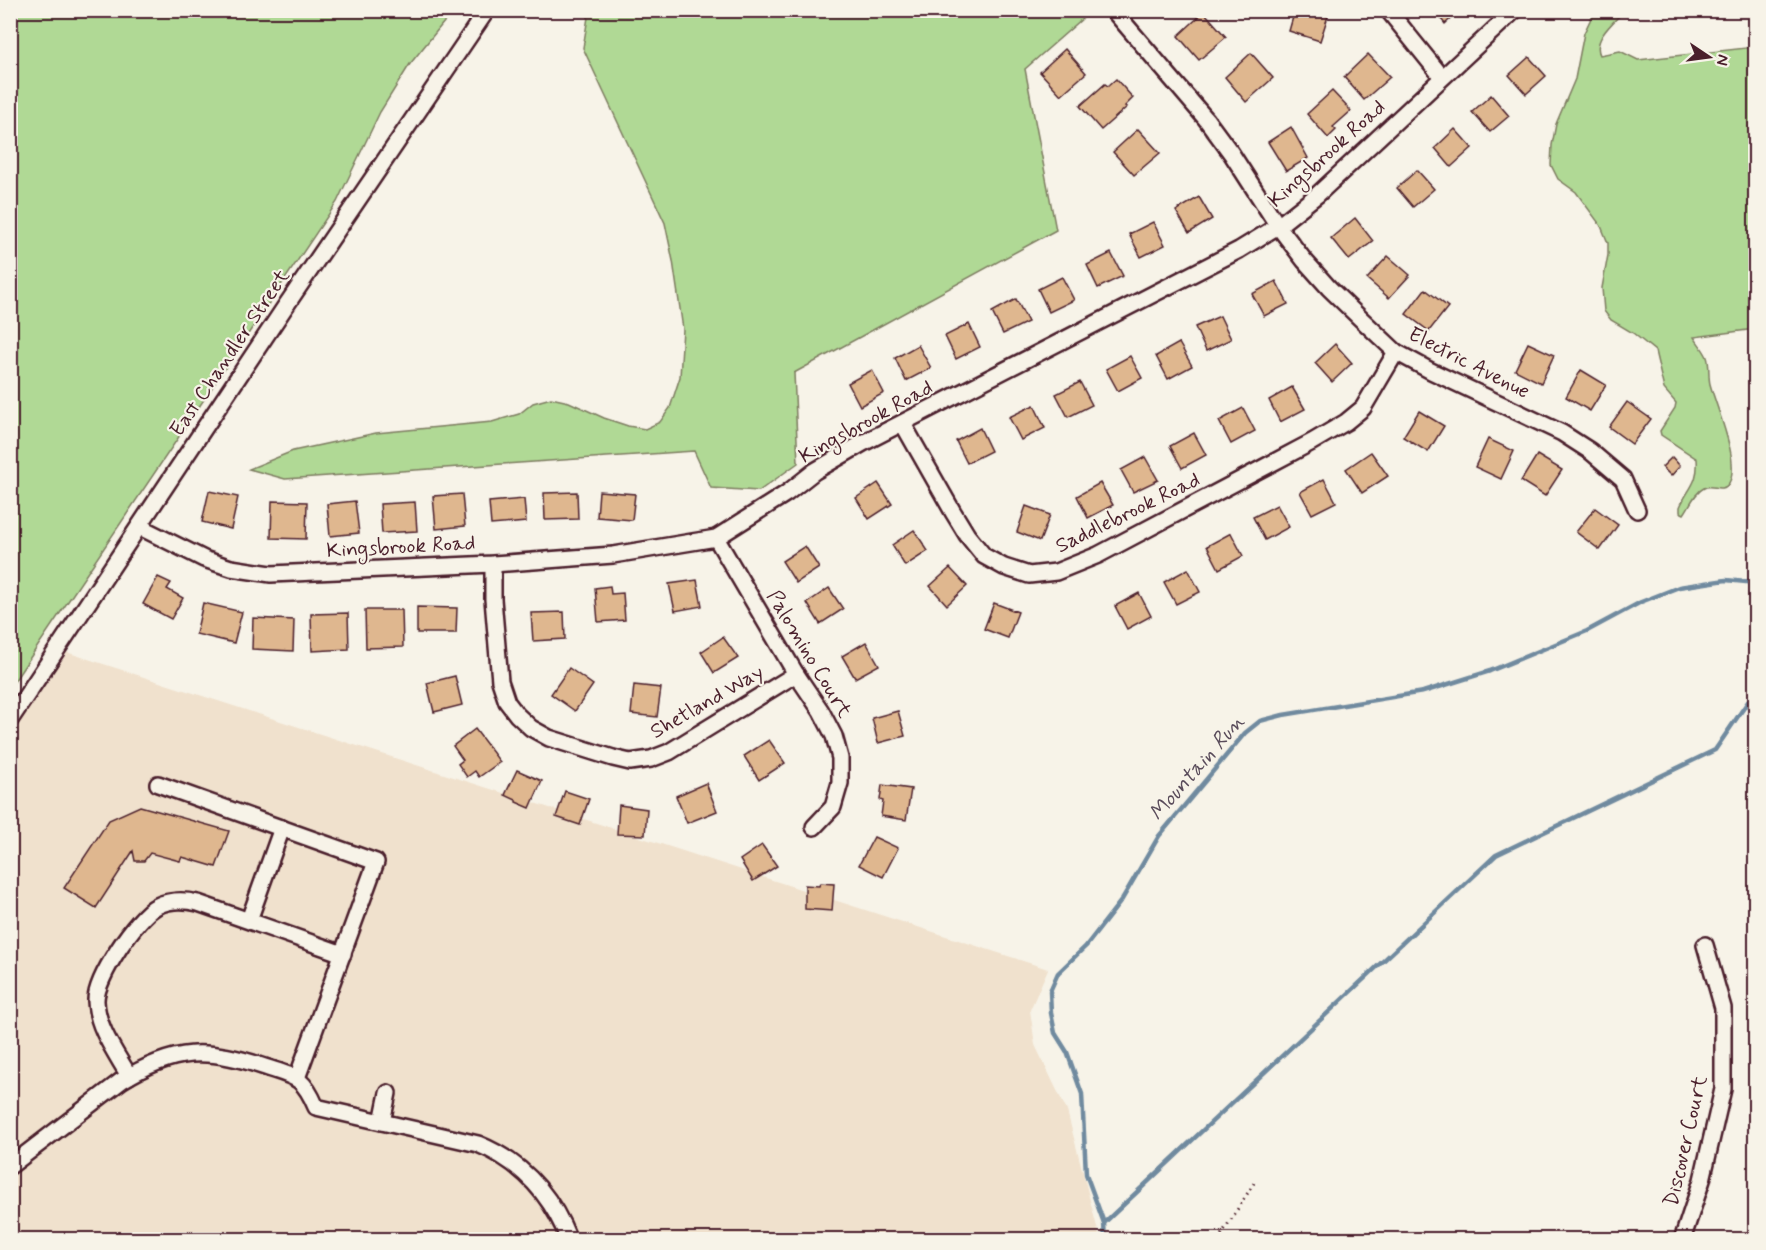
<svg xmlns="http://www.w3.org/2000/svg" width="1766" height="1250" viewBox="0 0 1766 1250" font-family="Mynerve,sans-serif">
<rect width="100%" height="100%" fill="#f7f3e8"/>
<filter id="ink" filterUnits="userSpaceOnUse"><feTurbulence type="fractalNoise" baseFrequency=".0167" numOctaves="2"/><feDisplacementMap in="SourceGraphic" scale="12" xChannelSelector="R" yChannelSelector="G"/><feConvolveMatrix kernelMatrix="1 2 1 2 8 2 1 2 1" color-interpolation-filters="sRGB"/></filter>
<g filter="url(#ink)">
<polygon fill="#f0e1cd" points="57,649 1048,969 1030,1010 1035,1045 1067,1111 1100,1239 11,1240 11,727"/>
<g fill="#b0d995" stroke="#7d7c60" stroke-width="1.5">
<polygon points="11,10 453,11 410,64 380,112 337,202 11,686"/>
<path d="M1595,10l29,1c-10,11 -32,28 -24,44l20,-4 18,9 117,-13v282l-61,8c4,6 10,13 13,20 3,8 1,19 3,27 6,23 31,78 19,99 -7,11 -17,0 -25,5 -10,5 -14,18 -20,26l-4,-2v-5c8,-19 19,-24 17,-48l-36,-24 -1,-4 15,-23 1,-5 -12,-14 -9,-38 -22,-18 -22,-13 -7,-9 -2,-23 6,-33v-12l-7,-17 -25,-34 -18,-13 -7,-14 1,-20 4,-21 19,-45 9,-46z"/>
<polygon points="589,11 1091,11 1025,69 1056,230 794,373 798,463 759,491 711,488 694,451 285,479 249,469 293,451 376,433 492,422 519,414 533,403 551,398 569,402 604,418 628,426 645,429 660,422 670,408 680,377 683,329 673,261 665,223 583,48"/>
</g>
<g fill="none" stroke-linecap="round" stroke-linejoin="round">
<g stroke="#708a9f" stroke-width="4.5">
<polyline points="1104,1223 1496,855 1715,750 1756,690"/>
<polyline points="1105,1240 1104,1223 1086,1174 1082,1094 1067,1052 1055,1033 1051,1013 1050,991 1058,973 1086,946 1121,901 1159,836 1245,733 1260,721 1283,715 1423,692 1490,671 1587,631 1641,602 1679,587 1726,580 1756,583"/>
</g>
</g>
<g fill="#dfb78f" stroke="#4a1f2b" stroke-width="1.5">
<polygon points="1295,10 1330,10 1320,41 1289,31"/>
<polygon points="1434,10 1460,10 1445,24"/>
<polygon points="1204,12 1226,37 1199,60 1178,36"/>
<polygon points="1065,49 1086,73 1061,95 1040,72"/>
<polygon points="1251,53 1273,78 1246,102 1225,77"/>
<polygon points="1368,54 1390,77 1364,100 1344,77"/>
<polygon points="1529,57 1546,76 1526,94 1509,75"/>
<polygon points="1116,79 1133,98 1125,106 1127,107 1101,130 1080,106 1105,84 1108,86"/>
<polygon points="1332,91 1351,111 1333,127 1336,130 1328,138 1307,114"/>
<polygon points="1491,95 1509,116 1490,132 1472,112"/>
<polygon points="1291,127 1308,158 1286,171 1268,142"/>
<polygon points="1138,129 1160,153 1134,175 1113,152"/>
<polygon points="1455,129 1472,148 1451,167 1435,148"/>
<polygon points="1417,170 1434,189 1413,207 1397,188"/>
<polygon points="1199,197 1212,219 1189,233 1176,211"/>
<polygon points="1355,218 1373,241 1349,260 1331,238"/>
<polygon points="1153,222 1165,245 1141,257 1129,234"/>
<polygon points="1111,253 1123,276 1098,288 1087,265"/>
<polygon points="1388,256 1410,275 1389,298 1367,279"/>
<polygon points="1062,277 1074,300 1049,312 1038,289"/>
<polygon points="1276,281 1288,304 1264,316 1252,294"/>
<polygon points="1425,289 1448,307 1429,331 1406,314"/>
<polygon points="1016,299 1028,322 1003,334 992,312"/>
<polygon points="1220,316 1231,339 1206,351 1195,327"/>
<polygon points="969,324 980,347 956,359 945,336"/>
<polygon points="1179,343 1192,366 1168,379 1156,356"/>
<polygon points="1528,343 1554,355 1541,383 1515,370"/>
<polygon points="1335,344 1352,363 1332,382 1315,363"/>
<polygon points="918,345 931,368 906,381 895,358"/>
<polygon points="1130,356 1142,378 1118,391 1106,369"/>
<polygon points="872,370 884,393 860,406 848,383"/>
<polygon points="1581,370 1606,385 1590,411 1566,397"/>
<polygon points="1080,382 1092,405 1068,417 1056,394"/>
<polygon points="1292,387 1305,409 1280,422 1269,400"/>
<polygon points="1627,402 1651,419 1632,444 1609,427"/>
<polygon points="1034,405 1045,428 1021,440 1009,417"/>
<polygon points="1243,408 1255,431 1231,444 1219,421"/>
<polygon points="1419,411 1444,426 1428,452 1403,437"/>
<polygon points="980,428 991,451 967,463 956,441"/>
<polygon points="1194,433 1206,455 1182,468 1170,446"/>
<polygon points="1488,439 1514,451 1501,479 1475,467"/>
<polygon points="1371,452 1388,476 1362,493 1346,469"/>
<polygon points="1537,455 1562,470 1545,496 1521,481"/>
<polygon points="1145,457 1158,480 1133,492 1121,470"/>
<polygon points="1672,457 1680,466 1671,476 1662,467"/>
<polygon points="1324,479 1336,502 1312,514 1300,492"/>
<polygon points="878,483 892,504 869,519 856,498"/>
<polygon points="1100,483 1113,505 1088,518 1077,496"/>
<polygon points="209,491 238,497 231,529 202,522"/>
<polygon points="599,491 635,494 632,520 597,517"/>
<polygon points="577,492 578,519 545,520 544,493"/>
<polygon points="462,494 465,526 436,529 433,496"/>
<polygon points="524,499 526,522 491,525 489,502"/>
<polygon points="272,501 307,502 306,539 271,538"/>
<polygon points="355,501 359,533 330,536 327,504"/>
<polygon points="415,502 417,531 382,533 380,504"/>
<polygon points="1277,505 1289,527 1265,540 1253,517"/>
<polygon points="1026,506 1050,515 1040,541 1017,532"/>
<polygon points="1595,508 1618,525 1600,550 1576,532"/>
<polygon points="914,530 928,551 905,566 892,545"/>
<polygon points="1231,533 1243,556 1219,569 1207,546"/>
<polygon points="805,546 819,568 796,583 782,561"/>
<polygon points="950,568 967,586 947,605 930,586"/>
<polygon points="1188,569 1200,592 1176,604 1164,582"/>
<polygon points="158,577 171,583 167,589 183,598 171,619 143,604"/>
<polygon points="697,580 702,606 675,611 669,584"/>
<polygon points="610,586 611,594 623,593 625,620 598,622 595,588"/>
<polygon points="829,588 843,609 820,624 807,603"/>
<polygon points="1139,593 1151,616 1127,629 1115,606"/>
<polygon points="203,603 242,612 234,643 196,634"/>
<polygon points="994,603 1018,612 1008,638 984,629"/>
<polygon points="417,607 457,608 456,633 417,633"/>
<polygon points="365,610 402,610 403,647 366,648"/>
<polygon points="564,612 565,639 533,641 531,613"/>
<polygon points="348,613 349,649 312,651 311,614"/>
<polygon points="253,618 294,620 293,651 252,649"/>
<polygon points="723,637 738,658 714,673 701,652"/>
<polygon points="866,642 879,665 855,678 842,656"/>
<polygon points="569,668 593,685 575,711 551,694"/>
<polygon points="455,676 462,705 434,712 427,683"/>
<polygon points="634,685 661,688 657,717 631,714"/>
<polygon points="898,711 905,736 878,743 872,718"/>
<polygon points="475,729 500,762 479,777 475,771 467,777 458,764 463,760 453,746"/>
<polygon points="769,740 785,763 759,780 744,756"/>
<polygon points="517,770 542,781 530,808 516,802 516,800 505,795"/>
<polygon points="706,783 717,811 687,823 676,796"/>
<polygon points="882,785 911,789 906,820 881,816 883,801 880,800"/>
<polygon points="565,791 589,799 580,825 556,817"/>
<polygon points="619,805 647,809 645,835 617,834"/>
<polygon points="140,806 229,831 216,867 182,857 180,861 150,853 144,861 135,861 133,851 96,908 64,888 109,820"/>
<polygon points="874,837 898,848 883,877 859,865"/>
<polygon points="762,845 777,866 753,881 740,860"/>
<polygon points="820,883 834,884 832,911 805,909 805,885 819,886"/>
</g>
<g fill="none" stroke-linecap="round" stroke-linejoin="round">
<defs>
<g id="minor">
<polyline points="1113,10 1206,119 1231,153 1278,226 1304,260 1329,288 1360,318 1396,352 1431,371 1562,433 1590,451 1623,479 1637,510"/>
<polyline points="1388,10 1442,77"/>
<polyline points="903,424 953,512 967,535 984,556 1004,567 1029,575 1056,572 1098,555 1312,442 1346,422 1363,408 1396,352"/>
<polyline points="140,527 204,559 231,568 271,574 493,564 613,555 716,538 787,493 815,471 863,443 1239,250 1278,226 1317,195 1515,10"/>
<polyline points="716,538 796,674 821,711 834,736 840,758 840,783 833,807 814,827"/>
<polyline points="493,564 493,599 500,681 507,702 517,715 531,728 549,738 613,758 630,762 651,759 669,752 796,674"/>
<polyline points="10,720 285,307 487,10"/>
<polyline points="158,784 376,862 297,1078"/>
<polyline points="249,920 282,828"/>
<path d="M129,1076c-13,-23 -32,-48 -33,-75 -1,-22 41,-85 61,-95 12,-6 28,-6 41,-3l145,51"/>
<polyline points="382,1122 388,1093"/>
<path d="M10,1166l111,-85c53,-33 86,-34 144,-14 30,10 38,9 51,40l162,37c44,18 74,52 91,96"/>
<polyline points="1682,1240 1702,1180 1723,1089 1723,1008 1705,945"/>
</g>
</defs>
<use href="#minor" stroke="#4a1f2b" stroke-width="20"/>
<polyline stroke="#4a1f2b" stroke-width="3" stroke-dasharray="1.5 4.5" stroke-linecap="butt" points="1218,1240 1256,1180"/>
<use href="#minor" stroke="#f7f3e8" stroke-width="15"/>
</g>
</g>
<g text-anchor="middle" dominant-baseline="central" stroke-width="4.5" stroke-linejoin="round" paint-order="stroke">
<g font-size="21" fill="#4a1f2b" stroke="#f7f3e8">
<text transform="translate(1327 154) rotate(-42)">Kingsbrook Road</text>
<text transform="translate(230 353) rotate(-56)">East Chandler Street</text>
<text transform="translate(1469 363) rotate(27)">Electric Avenue</text>
<text transform="translate(866 422) rotate(-29)">Kingsbrook Road</text>
<text transform="translate(1128 513) rotate(-26)">Saddlebrook Road</text>
<text transform="translate(401 547) rotate(-3)">Kingsbrook Road</text>
<text transform="translate(809 654) rotate(59)">Palomino Court</text>
<text transform="translate(707 702) rotate(-30)">Shetland Way</text>
<text transform="translate(1686 1141) rotate(-77)">Discover Court</text>
</g>
<g font-size="22" font-style="italic" fill="#5a4c5b" stroke="#f7f3e8">
<text transform="translate(1197 768) rotate(-49)">Mountain Run</text>
</g>
</g>
<rect width="1766" height="1250" fill="none" stroke="#f7f3e8" stroke-width="36"/>
<rect x="18" y="18" width="1730" height="1214" fill="none" stroke="#4a1f2b" stroke-width="2" filter="url(#ink)"/>
<g transform="translate(1709 57) rotate(103)" stroke="#f7f3e8" stroke-width="4.5" paint-order="stroke">
<path d="M0-4.5L10 22L0 15L-10 22Z" fill="#4a1f2b"/>
<text y="-9" font-size="16" font-weight="bold" text-anchor="middle" fill="#4a1f2b">N</text>
</g>
</svg>
